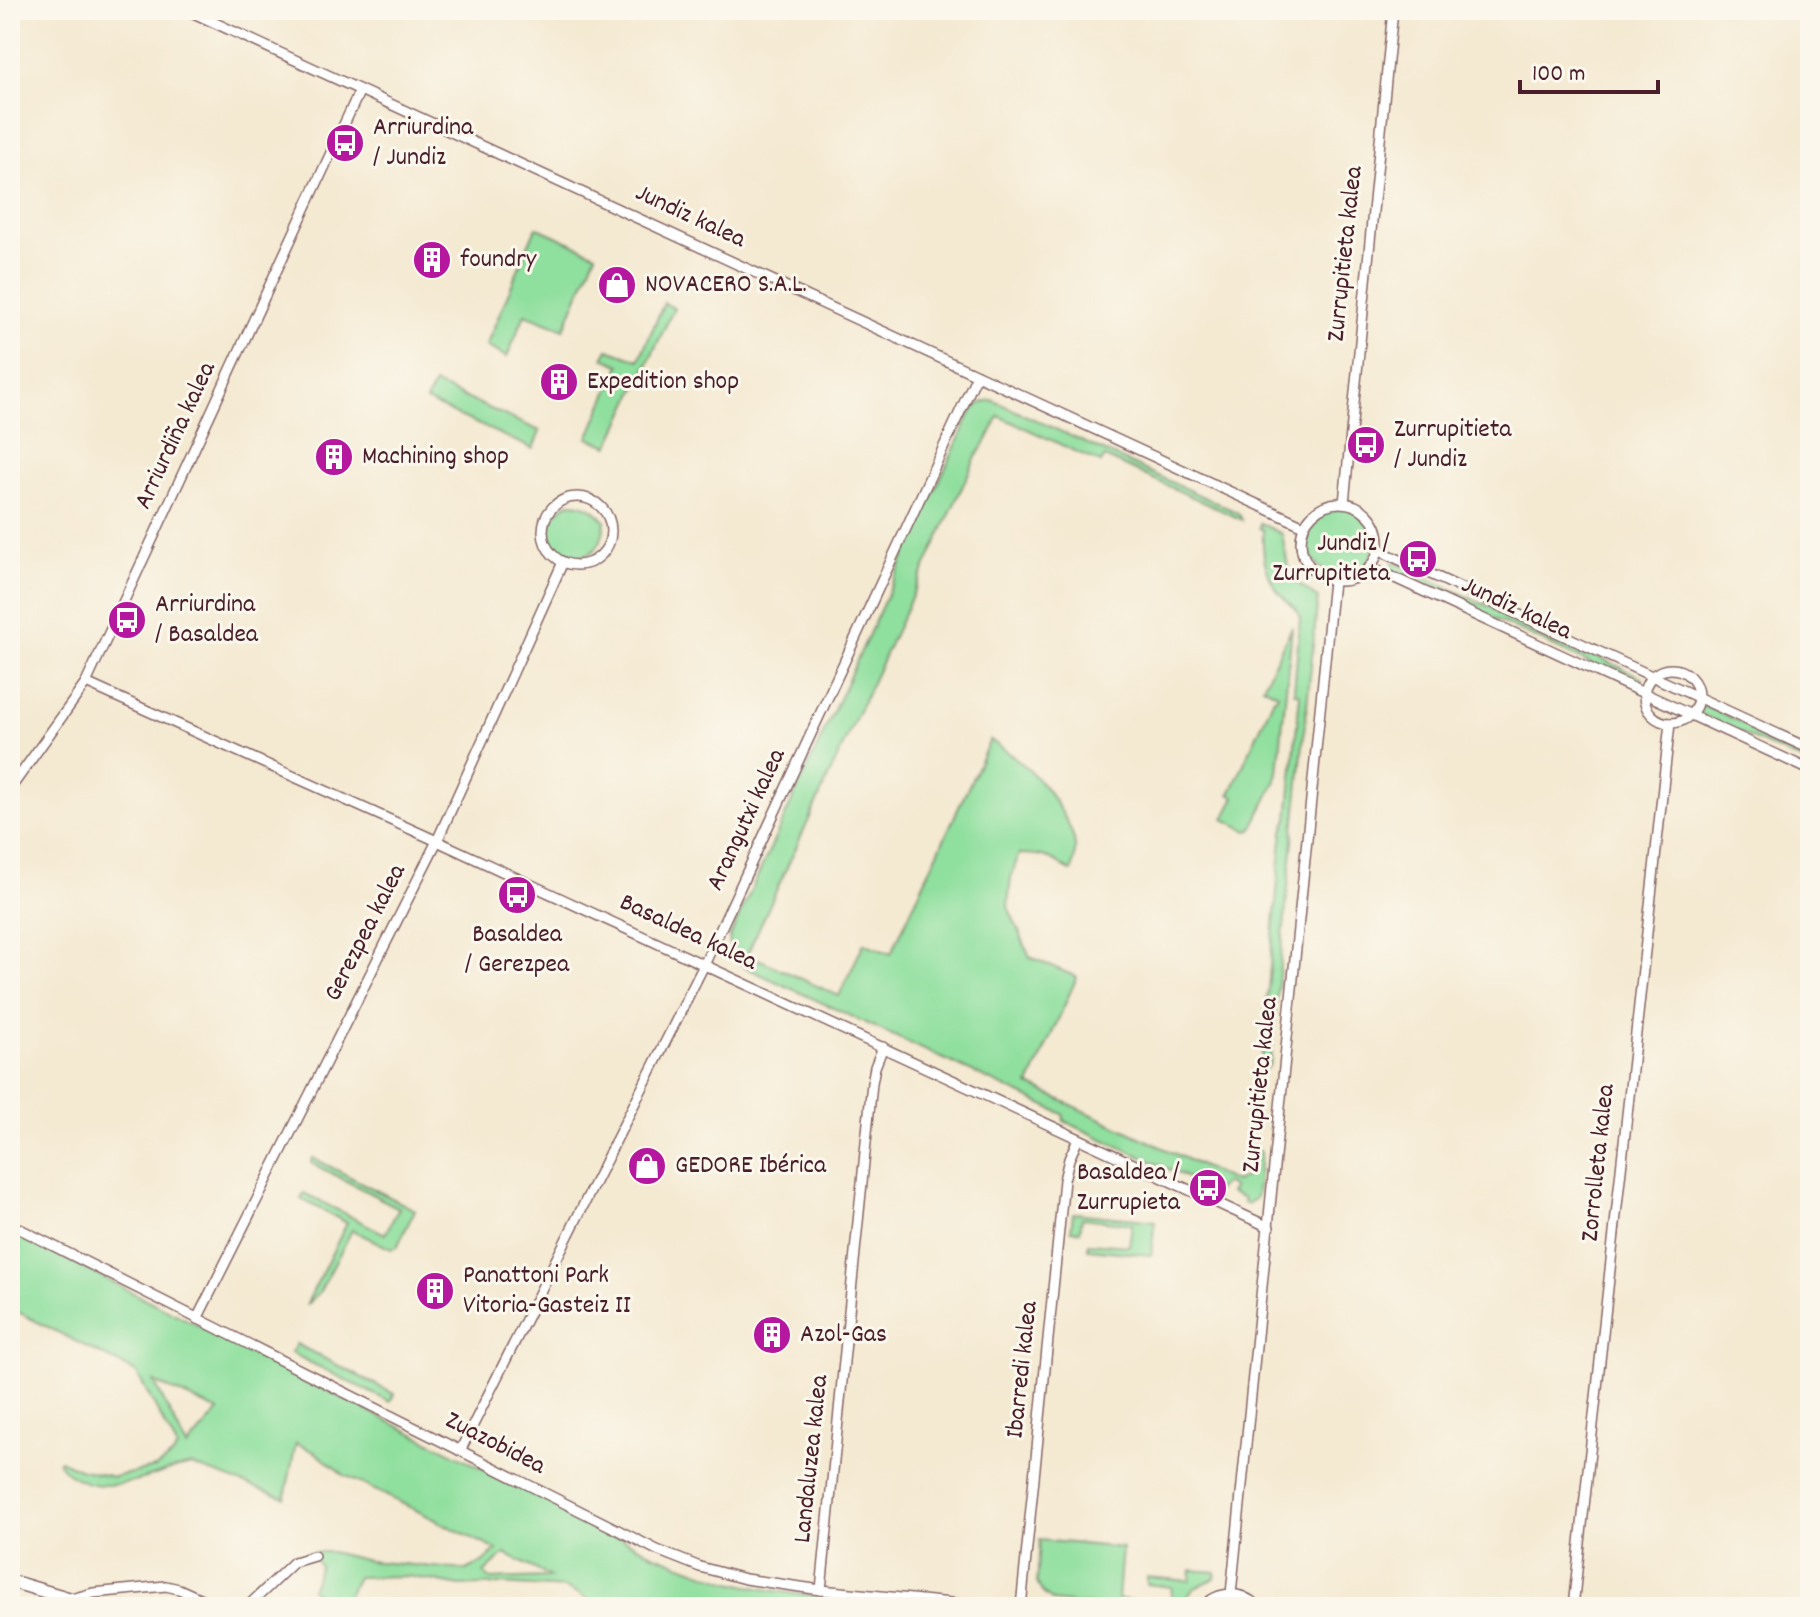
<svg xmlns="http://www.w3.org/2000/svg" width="1820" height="1617" viewBox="0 0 1820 1617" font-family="Dekko,sans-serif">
<rect width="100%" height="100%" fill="#fbf7ec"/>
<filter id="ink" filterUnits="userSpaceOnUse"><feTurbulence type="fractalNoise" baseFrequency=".0125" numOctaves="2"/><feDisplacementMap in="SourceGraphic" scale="16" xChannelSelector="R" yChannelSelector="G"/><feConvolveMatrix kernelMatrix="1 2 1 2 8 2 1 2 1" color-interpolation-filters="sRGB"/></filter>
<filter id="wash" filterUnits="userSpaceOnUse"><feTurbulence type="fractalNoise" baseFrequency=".006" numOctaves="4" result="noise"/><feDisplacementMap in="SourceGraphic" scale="32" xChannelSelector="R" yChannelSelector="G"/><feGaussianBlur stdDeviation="1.8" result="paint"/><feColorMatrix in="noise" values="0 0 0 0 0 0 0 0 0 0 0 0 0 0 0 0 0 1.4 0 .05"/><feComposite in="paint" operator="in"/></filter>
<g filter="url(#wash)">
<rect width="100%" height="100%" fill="#f4e9d1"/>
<g fill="#8fdf9e" stroke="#6c7f64" stroke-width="2" fill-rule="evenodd">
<polygon points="536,227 596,254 564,329 525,314 507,357 486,346"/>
<polygon points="664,303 674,308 609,446 588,438 620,365 603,358 608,349 639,360"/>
<polygon points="434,384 540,431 533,449 426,401"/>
<path d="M992,400l242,111 5,3 3,6 -137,-63 -4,6 -102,-47 -12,24 -11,17 -229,497 92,42 25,-53 27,11 99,-214c30,19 53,40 71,71 6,10 13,23 14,35 1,8 -2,18 -3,25 -5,-1 -8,-4 -12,-7 -10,-8 -29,-10 -41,-10l-8,23 -3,30 22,50 47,20 -48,108 206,97 12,-7 2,-5 1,-16 8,-4 3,3 -4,41 -2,5 -8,5 -4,-1 1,-4 -14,-6 3,-5 -8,-5 -9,8 -152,-70 -1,-7 -314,-145c-14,-8 -22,-16 -19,-33l238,-517c6,-11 11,-17 24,-19z"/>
<path d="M569,503c17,0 25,5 36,18 -3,29 -13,38 -42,35 -4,-4 -10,-9 -12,-15 -6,-15 5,-31 18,-38z"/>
<circle cx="1341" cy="542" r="33"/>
<path d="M1260,523l22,11 6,32 12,19 18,13 -48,465 -3,5 -6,-3 20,-217 2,-17 5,-12 12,-125 -6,-2 6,-73c-2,-12 -8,-13 -16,-21 -19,-19 -22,-42 -21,-68l-4,-2z"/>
<polygon points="1393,562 1643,678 1639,686 1389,570"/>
<polygon points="1292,627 1278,772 1275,783 1254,825 1252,830 1248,831 1224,819 1235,797 1230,794 1274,698 1276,698 1278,694 1263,686"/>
<polygon points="1701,704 1810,754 1810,765 1698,713"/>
<polygon points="313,1158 415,1210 397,1247 391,1249 352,1230 319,1293 306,1305 347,1223 301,1199 304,1193 385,1234 399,1208 311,1163"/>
<polygon points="1073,1213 1155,1221 1151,1255 1088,1249 1088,1243 1129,1246 1132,1224 1082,1218 1080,1231 1071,1230"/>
<path d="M10,1231l643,323c27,10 54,22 82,29 64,15 133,17 198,24h-329l-38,-19 -66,-4 -40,2 -52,-10 -51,1 -15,30h-6l-25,-18 9,-23 -11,-14h22l37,9 98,9 16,-7 15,-13 -153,-75 -29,-23 -19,-9 -11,55 -94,-33c-8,3 -16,3 -24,6 -35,12 -83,28 -109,-9l2,-2 19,9 34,8 42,-9 18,-13 4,-8 -41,-75 -126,-64zM154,1382l65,29 -32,36zM505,1554l42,21 3,2 -60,2 -6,-6z"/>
<polygon points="296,1344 394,1394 390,1402 291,1353"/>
<polygon points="1040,1540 1122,1548 1118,1599 1170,1604 1172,1587 1147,1584 1147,1577 1190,1581 1191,1570 1216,1572 1215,1578 1193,1589 1180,1607 1102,1607 1053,1601 1043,1593 1037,1583"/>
</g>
</g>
<g filter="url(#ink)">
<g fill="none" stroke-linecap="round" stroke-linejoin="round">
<defs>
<g id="street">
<polyline points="187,10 1304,526"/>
<circle cx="577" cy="531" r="34"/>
<circle cx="1340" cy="542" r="39"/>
<polyline points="1344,503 1393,10"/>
<polyline points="1379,548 1387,554 1810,749"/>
<polyline points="1369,569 1384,573 1810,770"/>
<circle cx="1671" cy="696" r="27"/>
<polyline points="86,683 437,841 1269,1227"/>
<polyline points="10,789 86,683 360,90"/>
<polyline points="10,1224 614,1528 657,1550 700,1567 745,1579 821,1590 991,1607"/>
<polyline points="197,1319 437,841 563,562"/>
<polyline points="460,1451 704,965 977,375"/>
<polyline points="821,1590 872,1083 875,1067 883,1047"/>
<polyline points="1231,1594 1333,581"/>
<polyline points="71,1599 93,1593 166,1586 179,1589 219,1607"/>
<polyline points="71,1599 86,1607"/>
<polyline points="247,1607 294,1562 314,1556"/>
<polyline points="1021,1607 1064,1180 1069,1159 1078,1139"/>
<path d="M1203,1607c16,-17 38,-17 55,0"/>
<polyline points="1573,1607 1670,723"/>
</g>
<polyline id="secondary" points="10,1581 71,1599"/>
</defs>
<use href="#street" stroke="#866665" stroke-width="12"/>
<use href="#secondary" stroke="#866665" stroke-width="15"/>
<use href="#street" stroke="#fff" stroke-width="9"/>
<use href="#secondary" stroke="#fff" stroke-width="12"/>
</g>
</g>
<defs>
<symbol id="bus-disc" viewBox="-11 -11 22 22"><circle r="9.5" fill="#b5179e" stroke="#fbf7ec"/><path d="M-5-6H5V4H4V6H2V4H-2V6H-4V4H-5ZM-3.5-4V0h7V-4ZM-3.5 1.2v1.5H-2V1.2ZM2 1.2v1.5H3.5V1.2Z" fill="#fff"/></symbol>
<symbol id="building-disc" viewBox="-11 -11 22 22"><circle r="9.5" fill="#b5179e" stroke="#fbf7ec"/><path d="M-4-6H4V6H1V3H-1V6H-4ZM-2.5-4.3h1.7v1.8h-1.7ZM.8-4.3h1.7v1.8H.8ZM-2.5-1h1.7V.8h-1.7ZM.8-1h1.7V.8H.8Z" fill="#fff"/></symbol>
<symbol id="shop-disc" viewBox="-11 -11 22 22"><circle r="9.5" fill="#b5179e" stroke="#fbf7ec"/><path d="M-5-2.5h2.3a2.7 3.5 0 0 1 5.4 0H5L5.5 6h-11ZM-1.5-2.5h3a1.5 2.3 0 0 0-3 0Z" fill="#fff"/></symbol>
</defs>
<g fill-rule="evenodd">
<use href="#bus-disc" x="323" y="121" width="44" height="44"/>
<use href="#building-disc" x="410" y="238" width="44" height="44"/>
<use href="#shop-disc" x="595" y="263" width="44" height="44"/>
<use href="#building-disc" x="537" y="360" width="44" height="44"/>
<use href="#bus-disc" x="1344" y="423" width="44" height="44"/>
<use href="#building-disc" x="312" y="435" width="44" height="44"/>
<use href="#bus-disc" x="1396" y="537" width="44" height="44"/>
<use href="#bus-disc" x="105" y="598" width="44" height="44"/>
<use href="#bus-disc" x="495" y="873" width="44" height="44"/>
<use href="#shop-disc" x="625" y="1144" width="44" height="44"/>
<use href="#bus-disc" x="1186" y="1166" width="44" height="44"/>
<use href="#building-disc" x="413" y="1269" width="44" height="44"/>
<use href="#building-disc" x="750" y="1313" width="44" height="44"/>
</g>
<g text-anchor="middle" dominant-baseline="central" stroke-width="6" stroke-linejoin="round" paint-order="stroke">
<g font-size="26" fill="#4a1f2b" stroke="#fbf7ec" text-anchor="start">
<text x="373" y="128">Arriurdina<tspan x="373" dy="30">/ Jundiz</tspan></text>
<text x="460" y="260">foundry</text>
<text x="645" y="285">NOVACERO S.A.L.</text>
<text x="587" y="382">Expedition shop</text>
<text x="1394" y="430">Zurrupitieta<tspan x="1394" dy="30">/ Jundiz</tspan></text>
<text x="362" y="457">Machining shop</text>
<text x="1390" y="544" text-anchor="end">Jundiz /<tspan x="1390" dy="30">Zurrupitieta</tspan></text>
<text x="155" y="605">Arriurdina<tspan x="155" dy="30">/ Basaldea</tspan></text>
<text x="517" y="935" text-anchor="middle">Basaldea<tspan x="517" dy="30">/ Gerezpea</tspan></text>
<text x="675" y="1166">GEDORE Ibérica</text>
<text x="1180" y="1173" text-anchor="end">Basaldea /<tspan x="1180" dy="30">Zurrupieta</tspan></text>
<text x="463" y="1276">Panattoni Park<tspan x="463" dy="30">Vitoria-Gasteiz II</tspan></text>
<text x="800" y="1335">Azol-Gas</text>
</g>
<g font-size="26" fill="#4a1f2b" stroke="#fbf7ec">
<text transform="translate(690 217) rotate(25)">Jundiz kalea</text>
<text transform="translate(1346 254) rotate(-84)">Zurrupitieta kalea</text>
<text transform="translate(176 436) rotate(-65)">Arriurdiña kalea</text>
<text transform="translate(1516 609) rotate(25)">Jundiz kalea</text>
<text transform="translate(747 820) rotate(-65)">Arangutxi kalea</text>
<text transform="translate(366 933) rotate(-63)">Gerezpea kalea</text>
<text transform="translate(688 933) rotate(25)">Basaldea kalea</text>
<text transform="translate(1261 1085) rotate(-84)">Zurrupitieta kalea</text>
<text transform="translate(1599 1163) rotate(-84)">Zorrolleta kalea</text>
<text transform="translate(1023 1370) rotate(-84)">Ibarredi kalea</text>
<text transform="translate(495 1444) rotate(27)">Zuazobidea</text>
<text transform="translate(812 1459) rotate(-84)">Landaluzea kalea</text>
</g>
</g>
<rect width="1820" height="1617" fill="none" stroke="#fbf7ec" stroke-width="40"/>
<path d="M1520 80v12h138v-12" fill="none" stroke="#4a1f2b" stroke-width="4"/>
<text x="1532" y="80" font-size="24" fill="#4a1f2b" stroke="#fbf7ec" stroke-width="6" paint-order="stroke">100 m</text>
</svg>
